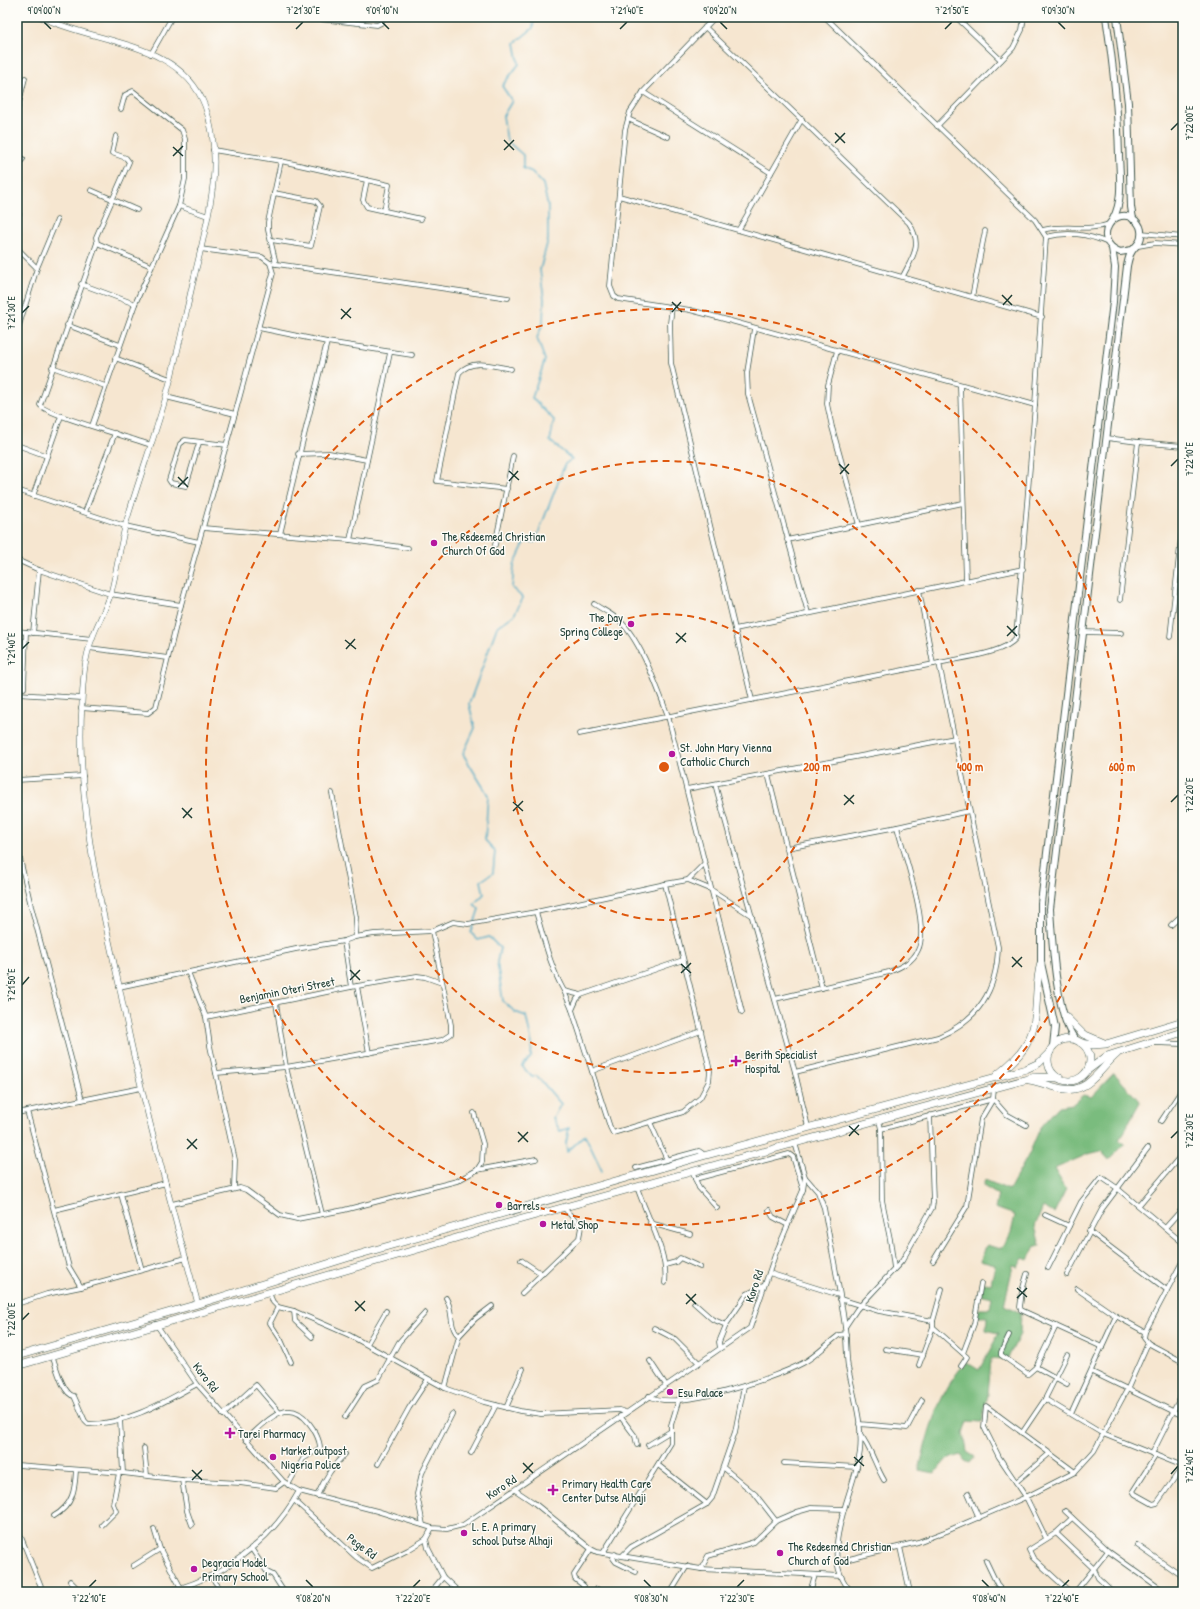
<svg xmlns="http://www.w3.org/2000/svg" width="1200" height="1609" viewBox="0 0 1200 1609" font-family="'Patrick Hand',sans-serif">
<rect width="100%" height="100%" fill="#fdfcf7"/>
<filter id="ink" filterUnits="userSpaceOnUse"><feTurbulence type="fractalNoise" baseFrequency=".025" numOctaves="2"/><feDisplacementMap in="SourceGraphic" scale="8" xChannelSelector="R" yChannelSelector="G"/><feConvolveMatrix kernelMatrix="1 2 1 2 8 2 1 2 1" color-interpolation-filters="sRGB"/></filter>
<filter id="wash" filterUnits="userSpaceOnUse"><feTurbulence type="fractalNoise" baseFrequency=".012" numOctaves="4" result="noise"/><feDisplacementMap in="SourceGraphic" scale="16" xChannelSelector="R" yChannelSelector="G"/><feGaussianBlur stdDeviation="0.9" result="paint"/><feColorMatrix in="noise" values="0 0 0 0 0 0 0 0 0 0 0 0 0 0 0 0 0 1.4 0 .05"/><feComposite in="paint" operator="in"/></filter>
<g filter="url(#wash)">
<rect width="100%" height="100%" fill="#f6e6d0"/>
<path fill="#7abc7e" stroke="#4c7c59" d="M1114,1073l26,29 -21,38 6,4 -16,16 -8,-9 -13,3 -34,15 12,20 -12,24 -11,-6 -8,19 5,20h-5l-7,14 -5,-2 -5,9 -5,-1 -9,39 17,8 -1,21 -13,26 -16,-1 -3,35 -6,28 -14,-1 -4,12 3,19 8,5 -5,6 -5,-2 -4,-6 -15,5 -11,13 -16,-3c10,-40 19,-77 47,-108l13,8 20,-37 -13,-3 1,-13 -10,-1 2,-7h11l2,-12 -12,-3 3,-11 8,1 4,-19 -15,-4 7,-16 13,4 11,-16 4,-18 -20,-7 3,-13 -15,-9 2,-6 24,10 20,-36 12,-28 18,-20 14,-2 10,-9 8,2z"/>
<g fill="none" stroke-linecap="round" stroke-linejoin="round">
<polyline stroke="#45a8c4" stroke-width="1.5" points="534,17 533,28 515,43 519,64 502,86 512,101 503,116 507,141 523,155 523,168 532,172 543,184 548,207 548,240 540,270 544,299 543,323 537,338 545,360 532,398 554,420 550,441 572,459 565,464 535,542 525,542 514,565 512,588 523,598 514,615 497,627 469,704 475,728 463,754 488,795 485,840 495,851 493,873 481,881 484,894 474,904 479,909 471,933 478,940 489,937 500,948 497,962 503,1001 515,1012 526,1016 532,1044 531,1057 522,1066 532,1077 537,1076 561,1104 553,1118 560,1131 569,1128 566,1143 567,1152 585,1135 602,1171"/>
</g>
</g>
<g filter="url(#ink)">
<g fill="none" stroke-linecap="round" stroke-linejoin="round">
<defs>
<g id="minor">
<polyline points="300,17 377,25 381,23 384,17"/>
<polyline points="468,17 471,19 480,17"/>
<polyline points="715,17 643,92 630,112 625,130 610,286 614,296 618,299 690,310 713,316 1035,405"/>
<polyline points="956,17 1001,60"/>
<path d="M705,27l204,196c14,22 4,33 -6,53"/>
<polyline points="151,54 172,17"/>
<polyline points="643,92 771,173"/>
<polyline points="17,111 25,78"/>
<polyline points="628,119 668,137"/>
<polyline points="937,126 1013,48 1022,30 1024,17"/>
<path d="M116,136l-4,17 14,5 3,4 -33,75 1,6 -57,162c4,9 95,34 111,40"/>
<polyline points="213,150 281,161 389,185 384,211"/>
<polyline points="17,166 23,159"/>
<polyline points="367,180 363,200 367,207 421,219"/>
<polyline points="91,190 137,210"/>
<polyline points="619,196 1042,317"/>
<polyline points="179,206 208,216"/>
<polyline points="17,212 19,214 17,217"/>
<polyline points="739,229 802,119"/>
<path d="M1043,230c22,-6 45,2 66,-6"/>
<polyline points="1141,233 1183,237"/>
<path d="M1046,237c22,-6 41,-3 62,6"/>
<polyline points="271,240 311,246 320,206 316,201 274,193"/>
<polyline points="97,243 151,266"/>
<polyline points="1138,246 1155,243 1183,245"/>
<polyline points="17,248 37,268"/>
<polyline points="270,263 508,298"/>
<polyline points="276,264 268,230 268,222 281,161"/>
<polyline points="81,284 135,304"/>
<polyline points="972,297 985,231"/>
<polyline points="672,307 670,323 671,363 752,700"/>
<polyline points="67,325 120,345"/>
<polyline points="259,328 327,342 412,355"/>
<polyline points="754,329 747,373 748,394 808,613"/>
<polyline points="17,332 37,268 57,220"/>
<polyline points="837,351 828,385 827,404 832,427 859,525"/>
<polyline points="115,358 170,379"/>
<polyline points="52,367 105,386"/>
<polyline points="960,386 966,580"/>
<polyline points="166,397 235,414"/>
<polyline points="92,426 135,304 179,206 185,179 185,139 182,130 133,91 125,95 121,109"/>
<polyline points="1107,438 1138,442 1120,600"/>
<polyline points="1138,442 1183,446"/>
<polyline points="199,443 186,486 171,483 169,480 180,444 185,440 227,445"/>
<polyline points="17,445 47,456"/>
<polyline points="298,454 329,453 367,460"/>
<path d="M507,489l-70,-8 22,-108c13,-15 34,-7 52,-4"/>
<polyline points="17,490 125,526 199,542"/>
<polyline points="33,496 61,416"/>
<polyline points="85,512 115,433"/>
<polyline points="203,528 350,540 408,548"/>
<polyline points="280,534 327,342"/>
<polyline points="350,540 390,353"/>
<polyline points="787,540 963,503"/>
<polyline points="495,545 513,456"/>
<polyline points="17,560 39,570 110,594 181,605"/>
<polyline points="919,590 933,664"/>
<path d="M594,604c9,6 20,11 28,19 20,21 36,66 46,93l74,296"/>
<polyline points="735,629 1023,569"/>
<polyline points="17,631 92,639"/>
<polyline points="1084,632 1121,633"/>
<polyline points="33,633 39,570"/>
<polyline points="1170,637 1183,520"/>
<polyline points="89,648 168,658"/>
<polyline points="24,688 26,632"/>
<polyline points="17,694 82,698"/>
<polyline points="81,708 148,713 156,707 181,605 235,414 273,273 270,263 262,257 200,249"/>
<path d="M579,734l360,-71c21,-5 65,-9 77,-25l19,-233 11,-168 -11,-17 -210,-203"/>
<polyline points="768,774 822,988"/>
<polyline points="17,780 83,776"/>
<polyline points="715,784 795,1072 808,1127"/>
<polyline points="687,789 955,738"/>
<polyline points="17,837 20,859 31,906 82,1100"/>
<polyline points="787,848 897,827 969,811"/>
<polyline points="688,880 704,864"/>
<polyline points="1171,925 1183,914"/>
<polyline points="355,937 374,934 432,931 453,922 468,924 536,912"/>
<polyline points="344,941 351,987"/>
<polyline points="683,960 581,995 577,999 572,1010 610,1127 613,1133 683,1112 700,1098 709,1081 710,1071 701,1031 665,884 688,880 710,889 752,916"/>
<polyline points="188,972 206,1017 210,1046 235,1160 234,1188"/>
<polyline points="357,986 369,1053"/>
<polyline points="119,987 296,949 344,941 355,937 356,917 332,793"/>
<polyline points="564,991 572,1010"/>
<path d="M581,995l-17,-4c-14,-25 -20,-52 -28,-79l129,-28"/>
<path d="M775,999l114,-27c12,-5 24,-10 29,-22 12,-23 -14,-96 -21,-123"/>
<polyline points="276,1003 286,1067 322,1214"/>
<polyline points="206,1017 351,987 417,976 425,977 442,983"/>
<polyline points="1155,1043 1183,1044"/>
<polyline points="592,1071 701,1031"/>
<path d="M795,1072l143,-35c40,-17 59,-46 60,-90l-59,-284"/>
<polyline points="216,1073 286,1067 442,1040 451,1034 451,1025 432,931"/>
<polyline points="27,1111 69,1267 81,1287"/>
<polyline points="17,1113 141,1088"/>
<polyline points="879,1120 881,1129 882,1200 890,1239 894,1268"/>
<polyline points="1161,1121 1179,1094 1183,1083"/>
<polyline points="650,1122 667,1160"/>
<polyline points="881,1129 993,1099 1006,1114 1026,1125"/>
<polyline points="636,1168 699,1151 702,1153 703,1156"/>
<polyline points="477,1170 536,1159"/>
<polyline points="692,1171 699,1188 717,1208"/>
<path d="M805,1177l13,15 6,16c7,40 16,80 21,120 2,13 1,26 3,39 5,27 15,56 12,84 -5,42 -45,104 -8,141"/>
<polyline points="695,1179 789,1154 793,1157 803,1189"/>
<path d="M637,1187c9,28 32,67 28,96"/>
<polyline points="121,1194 142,1270"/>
<polyline points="172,1204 240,1188 246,1190 280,1215 297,1219 344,1210 457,1181 477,1170 482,1162 483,1144 474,1113"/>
<polyline points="1139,1205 1183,1153"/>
<polyline points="54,1210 166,1183"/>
<polyline points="769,1210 773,1217 788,1225"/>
<polyline points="1045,1215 1069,1226"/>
<polyline points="650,1223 690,1234"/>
<polyline points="1165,1228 1183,1208"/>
<polyline points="1089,1231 1167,1290"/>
<polyline points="521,1260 542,1274"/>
<polyline points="933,1261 967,1206 981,1119 993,1099 994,1089"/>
<polyline points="665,1265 676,1262 680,1258 700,1267"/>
<polyline points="1048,1268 1081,1202 1101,1177 1117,1188 1183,1243"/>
<polyline points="769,1273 839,1295"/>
<polyline points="1027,1274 1022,1291 1020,1307 1021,1310 1102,1347"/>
<polyline points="1067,1275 1102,1209 1148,1148"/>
<polyline points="942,1289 933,1321 933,1327 967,1357 961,1366"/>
<polyline points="1077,1289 1116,1316 1145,1332"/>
<polyline points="269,1293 273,1302 278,1307 294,1311 349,1335 445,1388 484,1402 520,1411 541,1414 619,1410 625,1412"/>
<polyline points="522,1293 579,1238 581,1227 564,1208"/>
<path d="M446,1298c8,12 2,29 13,38"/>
<polyline points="840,1299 879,1311 933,1321"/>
<polyline points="694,1303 712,1319 726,1325 719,1342 720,1348"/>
<polyline points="17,1304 47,1294 81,1287 186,1258"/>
<polyline points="278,1307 270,1323 281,1340 291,1362"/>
<polyline points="294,1311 295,1321 312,1337"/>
<polyline points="156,1324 197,1384 284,1482 299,1491 377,1511 432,1528 447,1529 463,1525 750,1328 775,1255 803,1190 805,1177 795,1143"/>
<polyline points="726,1325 747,1294 763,1286"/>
<polyline points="845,1327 857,1309 902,1261 932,1208 933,1202 930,1115"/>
<polyline points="654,1328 675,1339 698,1362"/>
<polyline points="1009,1335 1001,1352 1001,1355 1028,1374 1036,1367 1056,1326"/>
<polyline points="1148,1343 1183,1362"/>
<polyline points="367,1344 386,1311"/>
<polyline points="885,1349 923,1355"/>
<polyline points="963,1353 974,1324 981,1283"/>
<path d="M52,1355c4,11 11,40 22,41l11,25 3,3c38,1 78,-23 109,-40"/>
<polyline points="650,1361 666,1385"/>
<polyline points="919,1365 933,1327"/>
<polyline points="1036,1367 1067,1384"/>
<polyline points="1092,1372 1183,1416"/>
<polyline points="445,1388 459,1336 475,1319 492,1306"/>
<path d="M649,1396c27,16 126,-18 154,-33 13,-7 24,-19 36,-28l7,-1"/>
<polyline points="1045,1399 1103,1434 1183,1466"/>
<polyline points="506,1408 523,1369"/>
<polyline points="1071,1414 1116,1316"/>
<polyline points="223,1415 256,1385 279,1412"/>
<polyline points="620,1416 635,1436 637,1445"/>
<polyline points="345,1417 365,1386 378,1380 399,1342 425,1313"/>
<polyline points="120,1419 123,1473"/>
<polyline points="859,1424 907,1428 922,1400"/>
<polyline points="1022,1433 1045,1399 1067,1355"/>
<path d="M860,1434c11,14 15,31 24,46"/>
<path d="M246,1440c18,-16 41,-46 63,-17 5,6 11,17 11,25l-17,11 -15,26"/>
<polyline points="648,1445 671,1431"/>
<polyline points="144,1448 147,1475"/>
<polyline points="471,1453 496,1405"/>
<polyline points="1152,1454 1183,1392"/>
<polyline points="1156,1455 1133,1491 1135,1494 1153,1504 1157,1503 1183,1466"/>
<polyline points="784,1463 857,1467"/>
<polyline points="378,1464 409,1408 428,1379"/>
<polyline points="17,1465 123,1473 182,1480 240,1483 276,1488 284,1482"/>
<polyline points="658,1465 707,1504"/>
<polyline points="724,1468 755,1494 776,1521"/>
<polyline points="182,1480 187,1511 192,1525"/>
<polyline points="1016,1482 1050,1453"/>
<polyline points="515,1490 533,1502 591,1549 597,1552 701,1569 841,1576"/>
<polyline points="968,1493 979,1518"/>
<path d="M317,1496c7,-16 15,-30 28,-42"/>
<polyline points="294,1500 356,1557 372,1568 408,1550 426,1539"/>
<polyline points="1065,1511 1108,1551 1165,1592"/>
<path d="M54,1516c19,-11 21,-26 22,-46"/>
<polyline points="1072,1518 1056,1533 1029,1550 1033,1558 1069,1591 1076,1591 1108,1551"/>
<polyline points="102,1525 116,1511 113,1504 119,1473"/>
<polyline points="423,1525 417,1494 422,1473 452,1414"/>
<polyline points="17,1527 43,1592"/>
<polyline points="432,1528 426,1539 428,1548 443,1577 459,1592"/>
<polyline points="154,1529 160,1549 181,1588"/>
<polyline points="1056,1533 1094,1569 1098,1578 1113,1592"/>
<polyline points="1046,1538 1026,1497 999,1457 984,1427 986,1406 1075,1472"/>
<polyline points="1137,1545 1183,1577"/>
<polyline points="900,1547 910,1592"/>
<polyline points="251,1548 267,1572 273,1575 284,1592"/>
<polyline points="603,1553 671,1443 671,1425 679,1399"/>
<polyline points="615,1554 613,1558 616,1562 636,1572"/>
<polyline points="623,1555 631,1547 707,1504 712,1498 735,1432 744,1386"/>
<polyline points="986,1561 997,1584 1004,1592"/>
<polyline points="837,1562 918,1542 947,1531 1026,1497 1075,1472 1094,1451 1128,1388 1148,1343 1144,1338 1145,1332 1183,1260"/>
<polyline points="133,1566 160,1549"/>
<polyline points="701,1569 708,1556 754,1542 776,1521 797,1512 811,1508 844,1509"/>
<polyline points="211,1577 223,1592"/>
<polyline points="70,1581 81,1592"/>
<polyline points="597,1589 601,1592"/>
<path d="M163,1592c56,-11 109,-51 136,-101"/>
<polyline points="431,1592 443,1577"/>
<polyline points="580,1592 584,1586 575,1579 574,1575 591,1549"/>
<polyline points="671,1592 687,1566"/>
<polyline points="810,1592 815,1575"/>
<polyline points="1180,1592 1183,1588"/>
</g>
<path id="tertiary" d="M41,17c54,27 139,23 164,89 21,57 1,120 -12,176 -9,39 -17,80 -28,118 -12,41 -27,82 -39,123 -6,23 -9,47 -15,70 -5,16 -14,31 -19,46 -8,20 -9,43 -10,64 -6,95 16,190 37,282 7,35 14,70 23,105 17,72 37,143 56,214"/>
<g id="secondary">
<path d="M1106,17c7,46 12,92 13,139 1,21 4,45 -6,63"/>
<polyline points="1117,17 1128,103 1131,207 1133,219"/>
<path d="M1076,1040c-20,-20 -24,-102 -26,-131l77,-643c1,-5 2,-11 5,-15 4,-6 9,-8 9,-15 1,-6 -1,-11 -5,-15 -20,-19 -47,19 -16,31l12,-2"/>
<polyline points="1053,1046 1055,1027 1041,963 1041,903 1113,302 1115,267 1112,248"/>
</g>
<g id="primary">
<polyline points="1065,1016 1083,1034 1104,1043"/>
<circle cx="1069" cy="1060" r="21"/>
<polyline points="1081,1043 1093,1045 1106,1044 1183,1021"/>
<polyline points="1088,1070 1107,1056 1183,1032"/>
<path d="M997,1075c11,-9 23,-19 30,-32 14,-23 6,-55 14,-80"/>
<path d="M1029,1080c13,2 24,8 36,9 24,4 36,-22 52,-35"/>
<polyline points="17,1356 198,1304 350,1257 703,1156 1026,1069 1039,1063 1050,1052"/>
<polyline points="17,1366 504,1224 917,1109 1035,1077 1060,1078"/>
</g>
</defs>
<use href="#minor" stroke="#3f564b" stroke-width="5.5"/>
<use href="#tertiary" stroke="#3f564b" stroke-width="6"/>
<use href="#secondary" stroke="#3f564b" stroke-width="8"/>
<use href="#primary" stroke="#3f564b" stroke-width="8"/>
<use href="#minor" stroke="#fff" stroke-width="4"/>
<use href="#tertiary" stroke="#fff" stroke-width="5"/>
<use href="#secondary" stroke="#fff" stroke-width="6"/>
<use href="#primary" stroke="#fff" stroke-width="7"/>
</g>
</g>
<path fill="none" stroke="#1f3d34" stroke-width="1.5" d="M44,22l7,7M382,22l7,7M720,22l7,7M1058,22l7,7M296,29l7,-7M620,29l7,-7M945,29l7,-7M1171,130l7,-7M835,133l10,10M504,140l10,10M835,143l10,-10M173,147l10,9M504,150l10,-10M173,156l10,-10M1002,295l10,10M672,302l10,10M1003,305l9,-10M341,309l10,9M672,312l9,-10M22,313l7,-7M341,319l10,-11M839,464l10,10M1171,466l7,-7M509,471l10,9M840,474l9,-10M178,477l10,10M509,481l9,-10M178,487l10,-10M1007,626l10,10M676,633l10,9M1007,636l10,-10M345,640l11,9M676,643l10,-10M22,649l7,-7M346,649l9,-10M844,795l10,9M513,802l10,9M1171,802l7,-7M844,805l10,-10M182,808l10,10M513,811l10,-10M183,818l9,-10M1012,957l10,10M681,964l10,9M1012,967l10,-10M350,970l10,10M681,973l10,-10M350,980l10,-10M22,985l7,-8M849,1126l10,9M518,1132l10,10M849,1136l10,-11M1171,1138l7,-7M187,1139l10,10M518,1142l10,-10M187,1149l10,-10M1017,1288l10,9M686,1294l10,10M1017,1298l10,-10M355,1301l10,10M686,1304l10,-10M355,1311l10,-10M22,1320l7,-7M854,1457l10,9M523,1463l10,10M854,1466l9,-10M192,1470l10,10M523,1473l10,-10M1171,1474l7,-8M192,1480l10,-10M306,1580l7,7M644,1580l7,7M982,1580l7,7M89,1587l7,-7M413,1587l7,-7M737,1587l7,-7M1062,1587l7,-7"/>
<g fill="none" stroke="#de580e" stroke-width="2" stroke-dasharray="7 5">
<circle cx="664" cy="767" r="153"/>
<circle cx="664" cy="767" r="306"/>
<circle cx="664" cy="767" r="458"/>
</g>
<g fill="#b5179e" stroke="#fdfcf7" stroke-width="1.5">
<circle cx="434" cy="543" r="4"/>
<circle cx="631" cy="624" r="4"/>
<circle cx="672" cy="754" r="4"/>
<path d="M734 1055h4v4h4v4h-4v4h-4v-4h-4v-4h4z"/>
<circle cx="499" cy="1205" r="4"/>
<circle cx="543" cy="1224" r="4"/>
<circle cx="670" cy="1392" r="4"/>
<path d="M228 1427h4v4h4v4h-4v4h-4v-4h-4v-4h4z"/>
<circle cx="273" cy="1457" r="4"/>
<path d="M551 1484h4v4h4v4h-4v4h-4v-4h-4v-4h4z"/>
<circle cx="464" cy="1533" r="4"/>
<circle cx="780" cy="1553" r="4"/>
<circle cx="194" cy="1569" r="4"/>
</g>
<g text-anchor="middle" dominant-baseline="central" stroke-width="3" stroke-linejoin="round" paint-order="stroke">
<g font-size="12" fill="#1f3d34" stroke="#fdfcf7" text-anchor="start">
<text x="442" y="536">The Redeemed Christian<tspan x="442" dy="14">Church Of God</tspan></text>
<text x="623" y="617" text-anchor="end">The Day<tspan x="623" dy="14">Spring College</tspan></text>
<text x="680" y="747">St. John Mary Vienna<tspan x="680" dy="14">Catholic Church</tspan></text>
<text x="745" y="1054">Berith Specialist<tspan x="745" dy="14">Hospital</tspan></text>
<text x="507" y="1205">Barrels</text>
<text x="551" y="1224">Metal Shop</text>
<text x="678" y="1392">Esu Palace</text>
<text x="238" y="1433">Tarei Pharmacy</text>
<text x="281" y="1450">Market outpost<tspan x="281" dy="14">Nigeria Police</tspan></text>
<text x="562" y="1483">Primary Health Care<tspan x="562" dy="14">Center Dutse Alhaji</tspan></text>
<text x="472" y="1526">L. E. A primary<tspan x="472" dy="14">school Dutse Alhaji</tspan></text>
<text x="788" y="1546">The Redeemed Christian<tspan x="788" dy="14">Church of God</tspan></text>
<text x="202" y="1562">Degracia Model<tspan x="202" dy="14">Primary School</tspan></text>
</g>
<g font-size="12" fill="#1f3d34" stroke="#fdfcf7">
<text transform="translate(287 990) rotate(-11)">Benjamin Oteri Street</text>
<text transform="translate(754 1286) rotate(-72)">Koro Rd</text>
<text transform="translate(206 1377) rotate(52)">Koro Rd</text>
<text transform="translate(501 1487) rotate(-34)">Koro Rd</text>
<text transform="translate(362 1546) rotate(37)">Pege Rd</text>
</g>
</g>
<circle cx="664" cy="767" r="6" fill="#de580e" stroke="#fdfcf7" stroke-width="2"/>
<g font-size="12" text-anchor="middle" font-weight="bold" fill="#de580e" stroke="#fdfcf7" stroke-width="3" stroke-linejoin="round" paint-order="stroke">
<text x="817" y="771">200 m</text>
<text x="970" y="771">400 m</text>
<text x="1122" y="771">600 m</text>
</g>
<rect width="1200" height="1609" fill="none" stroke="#fdfcf7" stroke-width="44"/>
<rect x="22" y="22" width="1156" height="1565" fill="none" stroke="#1f3d34" stroke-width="1.5"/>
<g font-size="10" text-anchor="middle" fill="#1f3d34">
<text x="44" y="14">9°09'00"N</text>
<text x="303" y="14">7°21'30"E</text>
<text x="382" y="14">9°09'10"N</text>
<text x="627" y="14">7°21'40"E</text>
<text x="720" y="14">9°09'20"N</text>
<text x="952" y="14">7°21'50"E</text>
<text x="1058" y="14">9°09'30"N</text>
<text transform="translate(1189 123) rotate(-90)" y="4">7°22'00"E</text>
<text transform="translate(11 313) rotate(-90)" y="4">7°21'30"E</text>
<text transform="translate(1189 459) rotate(-90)" y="4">7°22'10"E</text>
<text transform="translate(11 649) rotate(-90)" y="4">7°21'40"E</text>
<text transform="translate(1189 795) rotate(-90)" y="4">7°22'20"E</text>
<text transform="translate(11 985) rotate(-90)" y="4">7°21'50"E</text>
<text transform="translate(1189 1131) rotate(-90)" y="4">7°22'30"E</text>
<text transform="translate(11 1320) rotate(-90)" y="4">7°22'00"E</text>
<text transform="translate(1189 1466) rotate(-90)" y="4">7°22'40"E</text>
<text x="89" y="1602">7°22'10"E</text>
<text x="313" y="1602">9°08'20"N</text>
<text x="413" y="1602">7°22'20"E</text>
<text x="651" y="1602">9°08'30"N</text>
<text x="737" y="1602">7°22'30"E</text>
<text x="989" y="1602">9°08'40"N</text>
<text x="1062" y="1602">7°22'40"E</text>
</g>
</svg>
